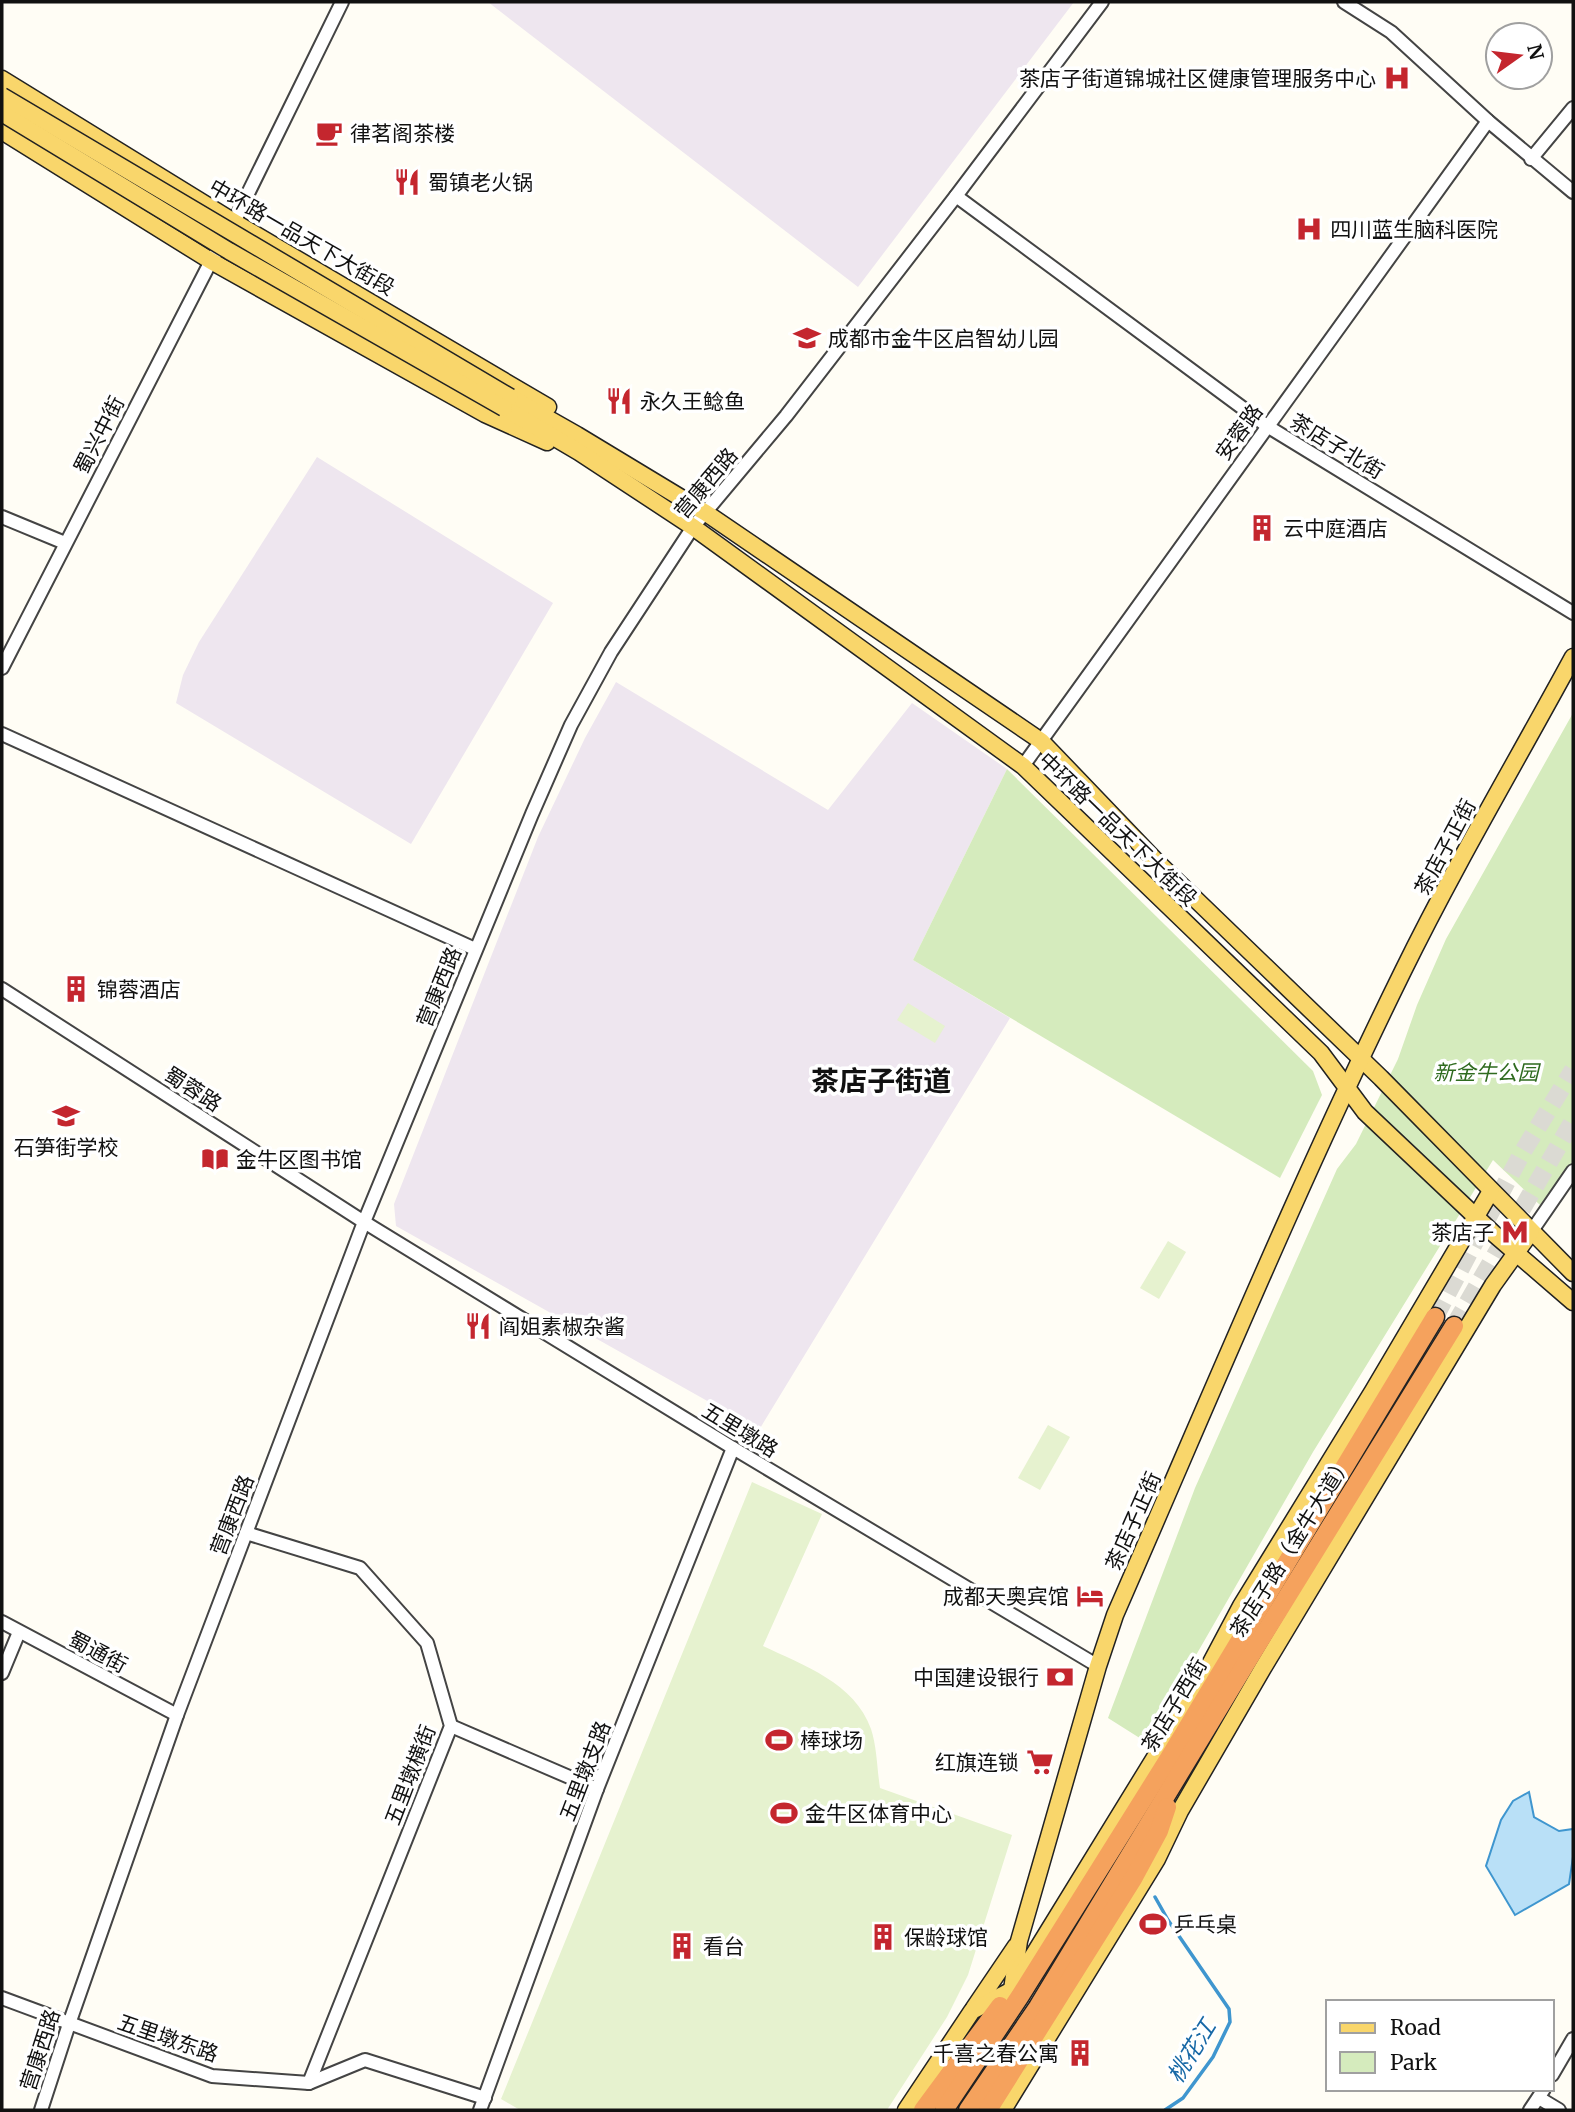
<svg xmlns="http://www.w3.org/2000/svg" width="1575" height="2112" viewBox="0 0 1575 2112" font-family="Merriweather,'Noto Sans SC',serif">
<rect width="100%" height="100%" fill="#fffdf5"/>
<g fill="#eee6ef">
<polygon points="488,2 1074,2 858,287"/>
<polygon points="317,457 553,603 411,844 176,703 183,675 199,642"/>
<polygon points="616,682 828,810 912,703 1007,769 913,960 1010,1018 759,1430 396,1226 394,1204 538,837 585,738"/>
</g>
<g fill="#d5ebbd">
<polygon points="1573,713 1573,1161 1540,1205 1493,1160 1313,1452 1146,1742 1108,1718 1195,1488 1337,1169 1356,1144 1398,1059 1417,1005 1446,939"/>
<polygon points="1007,769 1313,1071 1322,1095 1280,1178 913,960"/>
</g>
<g fill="#e6f2cf">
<polygon points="908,1003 945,1026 935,1043 897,1020"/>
<polygon points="1168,1241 1186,1252 1159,1299 1140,1288"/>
<polygon points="1048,1425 1070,1437 1040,1490 1018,1478"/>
<path d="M752,1482l70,32 -59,132c40,19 92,37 108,83 6,18 6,40 9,59l132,47 -44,140 -21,42 -60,93h-367l-19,-11z"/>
</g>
<polygon fill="#b9e0f7" stroke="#3f96cf" stroke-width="2" points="1529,1792 1534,1817 1559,1831 1573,1829 1573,1857 1569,1884 1515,1915 1486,1866 1501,1820 1513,1801"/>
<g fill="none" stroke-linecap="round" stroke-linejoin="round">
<polyline stroke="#3f96cf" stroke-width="3.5" points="1155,1897 1168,1920 1229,2009 1230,2022 1213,2057 1183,2098 1165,2110"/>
<g stroke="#dbdad3" stroke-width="18" stroke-dasharray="18 9" stroke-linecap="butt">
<polyline points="1435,1317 1522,1153 1573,1070"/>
<polyline points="1454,1326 1573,1121"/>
</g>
<defs>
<g id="minor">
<polyline points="1344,2 1391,32 1488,121 1573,192"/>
<polyline points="1531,159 1573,108"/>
<polyline points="956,196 1267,426 1573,613"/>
<polyline points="2,517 65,543"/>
<polyline points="2,668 211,261 234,222 342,2"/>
<polyline points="2,734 475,949"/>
<polyline points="1023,766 1488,121"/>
<polyline points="2,989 364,1222 733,1448 1098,1666"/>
<polyline points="1531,1232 1573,1171"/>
<polyline points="246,1533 360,1568 427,1643 451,1726 309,2083"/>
<polyline points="2,1622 177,1715"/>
<polyline points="2,1673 19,1632"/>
<polyline points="451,1726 597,1789"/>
<polyline points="2,1998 212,2076 309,2083 365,2060 485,2098"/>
<polyline points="1552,2075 1573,2039"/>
<polyline points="1539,2098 1559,2110"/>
<polyline points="41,2110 69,2024 177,1715 364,1222 532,814 571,725 611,652 693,527 786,416 956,196 1102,2"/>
<polyline points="480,2110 597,1789 733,1448"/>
<polyline points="1530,2110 1544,2089"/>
</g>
<g id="major">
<polyline points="2,79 234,222 548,407"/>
<polyline points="2,131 211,261 485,414 547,442"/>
<polyline points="510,397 577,435 706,513 1041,741 1157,862 1381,1078 1573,1273"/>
<polyline points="504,408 579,452 693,527 1023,766 1321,1053 1365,1112 1493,1233 1573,1302"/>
<path d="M1012,1990l7,-49 79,-275 17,-51c94,-215 184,-433 288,-644 52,-106 113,-209 170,-314"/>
<polyline points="974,2008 1016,1946"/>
<polyline points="906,2110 972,2011 1012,1990 1197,1689 1241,1606 1373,1391 1491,1191"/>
<polyline points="1003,2110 1157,1859 1180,1811 1263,1668 1493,1285 1531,1232"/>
</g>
<g id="highway">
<polyline points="923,2110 1000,2006"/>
<polyline points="944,2110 1020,1996 1169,1758 1435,1317"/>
<polyline points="968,2110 1038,2007 1245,1665 1454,1326"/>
<polyline points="988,2110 1133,1879 1159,1831 1167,1807"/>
</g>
</defs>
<use href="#minor" stroke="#444" stroke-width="16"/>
<use href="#major" stroke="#222" stroke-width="19"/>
<use href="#highway" stroke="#222" stroke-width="21"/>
<use href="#minor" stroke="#fff" stroke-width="12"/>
<use href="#major" stroke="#f9d66b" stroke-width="16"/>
<use href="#highway" stroke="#f5a25d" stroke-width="18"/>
<defs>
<g id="major-bridge">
<polyline points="2,96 510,397"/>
<polyline points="2,113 229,251 504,408"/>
</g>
</defs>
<use href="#major-bridge" stroke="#222" stroke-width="19" stroke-linecap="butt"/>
<use href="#major-bridge" stroke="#f9d66b" stroke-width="16"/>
</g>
<defs>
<symbol id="hospital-bare" viewBox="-9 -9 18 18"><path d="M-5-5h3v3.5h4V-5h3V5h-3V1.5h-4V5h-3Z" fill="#c4262e" stroke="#fff" stroke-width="2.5" paint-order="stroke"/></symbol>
<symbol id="cafe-bare" viewBox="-9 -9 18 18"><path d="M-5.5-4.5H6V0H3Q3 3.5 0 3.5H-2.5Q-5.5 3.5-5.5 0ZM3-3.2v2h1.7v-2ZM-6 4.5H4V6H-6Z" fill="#c4262e" stroke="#fff" stroke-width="2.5" paint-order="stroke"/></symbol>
<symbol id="restaurant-bare" viewBox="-9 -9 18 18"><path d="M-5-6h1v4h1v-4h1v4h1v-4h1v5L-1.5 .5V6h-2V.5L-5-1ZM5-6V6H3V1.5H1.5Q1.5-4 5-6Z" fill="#c4262e" stroke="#fff" stroke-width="2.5" paint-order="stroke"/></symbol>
<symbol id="school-bare" viewBox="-9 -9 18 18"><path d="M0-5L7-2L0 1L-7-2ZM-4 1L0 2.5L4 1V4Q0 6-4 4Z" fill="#c4262e" stroke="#fff" stroke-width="2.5" paint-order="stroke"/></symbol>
<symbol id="building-bare" viewBox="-9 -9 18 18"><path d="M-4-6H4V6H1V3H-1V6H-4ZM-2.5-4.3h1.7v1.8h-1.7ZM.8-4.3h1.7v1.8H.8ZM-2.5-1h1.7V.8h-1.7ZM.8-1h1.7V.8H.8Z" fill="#c4262e" stroke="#fff" stroke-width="2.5" paint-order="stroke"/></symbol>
<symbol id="library-bare" viewBox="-9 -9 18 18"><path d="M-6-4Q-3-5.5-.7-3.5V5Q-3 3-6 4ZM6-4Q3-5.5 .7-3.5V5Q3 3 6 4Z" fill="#c4262e" stroke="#fff" stroke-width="2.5" paint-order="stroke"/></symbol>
<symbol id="metro-bare" viewBox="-9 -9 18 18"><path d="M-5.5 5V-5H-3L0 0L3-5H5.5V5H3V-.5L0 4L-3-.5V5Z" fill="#c4262e" stroke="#fff" stroke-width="2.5" paint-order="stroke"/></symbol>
<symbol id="hotel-bare" viewBox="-9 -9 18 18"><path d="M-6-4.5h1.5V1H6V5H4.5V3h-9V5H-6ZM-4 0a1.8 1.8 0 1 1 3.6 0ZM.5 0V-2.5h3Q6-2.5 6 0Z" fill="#c4262e" stroke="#fff" stroke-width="2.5" paint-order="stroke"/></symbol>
<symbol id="bank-bare" viewBox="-9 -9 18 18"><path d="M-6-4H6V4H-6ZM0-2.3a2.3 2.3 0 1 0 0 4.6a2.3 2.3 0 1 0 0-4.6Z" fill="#c4262e" stroke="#fff" stroke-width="2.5" paint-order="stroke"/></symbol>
<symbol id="stadium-bare" viewBox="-9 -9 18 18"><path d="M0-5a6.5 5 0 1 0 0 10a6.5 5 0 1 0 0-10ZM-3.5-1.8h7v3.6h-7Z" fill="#c4262e" stroke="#fff" stroke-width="2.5" paint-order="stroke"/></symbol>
<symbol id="supermarket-bare" viewBox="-9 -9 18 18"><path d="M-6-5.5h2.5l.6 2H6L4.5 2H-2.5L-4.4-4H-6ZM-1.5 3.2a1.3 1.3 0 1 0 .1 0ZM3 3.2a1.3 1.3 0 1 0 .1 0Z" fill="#c4262e" stroke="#fff" stroke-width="2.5" paint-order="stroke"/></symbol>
</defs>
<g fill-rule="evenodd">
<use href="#hospital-bare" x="1378" y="59" width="38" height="38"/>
<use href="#cafe-bare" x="310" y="114" width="38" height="38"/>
<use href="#restaurant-bare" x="388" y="163" width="38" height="38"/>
<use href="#hospital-bare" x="1290" y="210" width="38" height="38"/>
<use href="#school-bare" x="788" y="319" width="38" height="38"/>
<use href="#restaurant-bare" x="600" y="382" width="38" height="38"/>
<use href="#building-bare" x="1243" y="509" width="38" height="38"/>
<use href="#building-bare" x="57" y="970" width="38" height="38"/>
<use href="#school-bare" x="47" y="1097" width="38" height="38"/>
<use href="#library-bare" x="196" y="1140" width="38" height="38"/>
<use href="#metro-bare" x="1496" y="1213" width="38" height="38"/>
<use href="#restaurant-bare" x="459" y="1307" width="38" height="38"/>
<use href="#hotel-bare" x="1071" y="1577" width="38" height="38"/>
<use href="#bank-bare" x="1041" y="1658" width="38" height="38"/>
<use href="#stadium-bare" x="760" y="1721" width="38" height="38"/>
<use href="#supermarket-bare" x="1021" y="1743" width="38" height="38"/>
<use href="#stadium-bare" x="765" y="1794" width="38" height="38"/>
<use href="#stadium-bare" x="1134" y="1905" width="38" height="38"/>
<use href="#building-bare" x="864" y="1918" width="38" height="38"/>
<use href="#building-bare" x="663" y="1927" width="38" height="38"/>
<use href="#building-bare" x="1061" y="2034" width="38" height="38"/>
</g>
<g text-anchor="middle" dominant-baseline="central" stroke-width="7" stroke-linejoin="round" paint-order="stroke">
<g font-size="21" fill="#111" stroke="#fff" text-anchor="start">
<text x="1376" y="78" text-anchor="end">茶店子街道锦城社区健康管理服务中心</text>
<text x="350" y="133">律茗阁茶楼</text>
<text x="428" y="182">蜀镇老火锅</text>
<text x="1330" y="229">四川蓝生脑科医院</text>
<text x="828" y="338">成都市金牛区启智幼儿园</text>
<text x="640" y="401">永久王鲶鱼</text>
<text x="1283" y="528">云中庭酒店</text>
<text x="97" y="989">锦蓉酒店</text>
<text x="66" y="1147" text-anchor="middle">石笋街学校</text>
<text x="236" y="1159">金牛区图书馆</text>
<text x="1494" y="1232" text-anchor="end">茶店子</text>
<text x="499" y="1326">阎姐素椒杂酱</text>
<text x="1069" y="1596" text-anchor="end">成都天奥宾馆</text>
<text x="1039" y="1677" text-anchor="end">中国建设银行</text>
<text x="800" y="1740">棒球场</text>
<text x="1019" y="1762" text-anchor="end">红旗连锁</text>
<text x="805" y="1813">金牛区体育中心</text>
<text x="1174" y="1924">乒乓桌</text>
<text x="904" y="1937">保龄球馆</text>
<text x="703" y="1946">看台</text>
<text x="1059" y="2053" text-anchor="end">千喜之春公寓</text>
</g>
<g font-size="21" fill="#111" stroke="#fff">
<text transform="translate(302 237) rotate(30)">中环路一品天下大街段</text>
<text transform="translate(1239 432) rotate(-54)">安蓉路</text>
<text transform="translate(99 435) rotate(-63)">蜀兴中街</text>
<text transform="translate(1337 446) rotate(31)">茶店子北街</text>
<text transform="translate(706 483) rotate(-50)">营康西路</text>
<text transform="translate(1118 829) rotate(44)">中环路一品天下大街段</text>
<text transform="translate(1445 847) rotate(-62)">茶店子正街</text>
<text transform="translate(439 987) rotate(-68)">营康西路</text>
<text transform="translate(193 1089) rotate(33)">蜀蓉路</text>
<text transform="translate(740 1430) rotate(31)">五里墩路</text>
<text transform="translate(232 1515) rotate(-69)">营康西路</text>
<text transform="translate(1133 1521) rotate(-66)">茶店子正街</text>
<text transform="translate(1291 1546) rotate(-58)">茶店子路（金牛大道）</text>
<text transform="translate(98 1652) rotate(28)">蜀通街</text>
<text transform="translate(1174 1705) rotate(-59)">茶店子西街</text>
<text transform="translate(585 1771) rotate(-69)">五里墩支路</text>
<text transform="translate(410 1775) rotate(-69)">五里墩横街</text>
<text transform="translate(168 2038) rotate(19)">五里墩东路</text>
<text transform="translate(40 2050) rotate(-72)">营康西路</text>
</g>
<g font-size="21" font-style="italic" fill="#2f6b1f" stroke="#fff">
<text x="1486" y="1072">新金牛公园</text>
</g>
<g font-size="23" font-style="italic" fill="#1768a6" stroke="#fff">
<text transform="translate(1191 2051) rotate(-58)">桃花江</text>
</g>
<g font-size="28" font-weight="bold" fill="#111" stroke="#fff">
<text x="881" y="1081">茶店子街道</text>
</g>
</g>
<rect width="1575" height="2112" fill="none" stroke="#111111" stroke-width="7"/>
<rect x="1326" y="2000" width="228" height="91" fill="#ffffff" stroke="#a0a0a0" stroke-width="2"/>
<rect x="1340" y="2023" width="35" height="10" fill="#f9d66b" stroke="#a0a0a0" stroke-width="2"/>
<text x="1390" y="2035" font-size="21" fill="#111111">Road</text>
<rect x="1340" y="2052" width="35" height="21" fill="#d5ebbd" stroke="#a0a0a0" stroke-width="2"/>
<text x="1390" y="2070" font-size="21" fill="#111111">Park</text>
<g transform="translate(1519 56) rotate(76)"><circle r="33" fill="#ffffff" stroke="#a0a0a0" stroke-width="2"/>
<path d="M0-5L12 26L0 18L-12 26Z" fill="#c4262e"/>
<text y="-10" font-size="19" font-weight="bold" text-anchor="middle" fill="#111111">N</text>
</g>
</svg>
